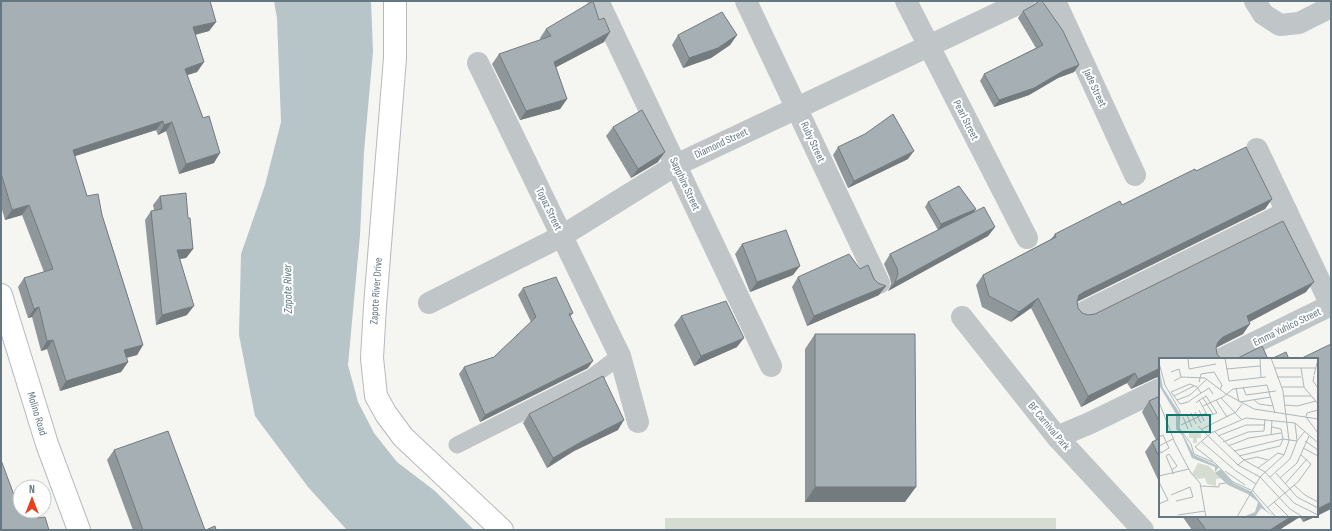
<svg xmlns="http://www.w3.org/2000/svg" width="1332" height="531" viewBox="0 0 1332 531" font-family="'Sofia Sans Condensed',sans-serif">
<rect width="100%" height="100%" fill="#f5f5f1"/>
<rect fill="#d6dcd2" x="665" y="518" width="391" height="12"/>
<polygon fill="#b7c5c8" points="274,1 371,1 373,52 364,152 360,235 348,365 358,402 374,433 397,462 435,491 474,530 347,530 308,487 255,416 239,335 241,254 265,185 281,122 277,18"/>
<g fill="none" stroke-linecap="round" stroke-linejoin="round">
<defs>
<g id="secondary">
<polyline points="395,1 395,58 375,306 372,358 376,396 386,414 403,437 502,530"/>
<path id="s1" d="M1,295l46,149 32,86"/>
</g>
</defs>
<use href="#secondary" stroke="#b4babe" stroke-width="24"/>
<polyline stroke="#c0c5c7" stroke-width="17" points="457,445 592,377 620,356"/>
<g stroke="#c0c5c7" stroke-width="22">
<polyline points="598,1 771,366"/>
<polyline points="746,1 879,283"/>
<polyline points="906,1 1027,238"/>
<polyline points="1055,1 1135,175"/>
<polyline points="1255,1 1263,14 1280,25 1299,23 1331,7"/>
<polyline points="478,63 620,356 638,422"/>
<polyline points="1257,149 1331,305"/>
<polyline points="429,303 562,236 676,165 1024,1"/>
<polyline points="1082,313 1287,212"/>
<polyline points="962,317 1057,437 1143,530"/>
<polyline points="1221,359 1331,305"/>
<polyline points="1057,437 1090,423 1160,389"/>
</g>
<use href="#secondary" stroke="#fff" stroke-width="22"/>
</g>
<g fill="#8f979b">
<polygon points="1,1 216,22 209,31 195,35 204,62 197,72 187,75 214,163 179,174 166,131 158,135 156,130 75,156 87,196 102,215 143,345 137,355 126,358 128,362 121,372 60,391 47,349 41,351 32,317 28,318 18,287 24,278 44,272 22,215 5,220 1,206"/>
<polygon points="1038,1 1042,1 1079,65 1074,72 1058,78 1029,95 994,107 980,81 984,74 1036,48 1018,18 1023,11 1034,5"/>
<polygon points="546,29 604,42 556,67 567,99 560,109 520,120 492,64 499,54 541,40 540,38"/>
<polygon points="678,35 737,35 730,45 711,58 683,68 672,45"/>
<polygon points="613,127 658,162 631,178 606,136"/>
<polygon points="838,147 908,159 848,188 833,155"/>
<polygon points="1196,171 1272,199 1265,209 1077,302 1078,308 1082,313 1088,315 1306,292 1249,322 1243,334 1216,348 1160,359 1155,378 1131,389 1127,383 1081,407 1031,308 1011,322 982,307 976,285 983,275 1051,239 1055,234 1122,205"/>
<polygon points="160,196 188,218 193,249 186,258 180,259 187,315 156,325 145,220 151,211 154,210 153,205"/>
<polygon points="928,202 974,213 995,227 988,236 888,291 891,284 890,278 884,264 890,254 952,223 938,230 925,207"/>
<polygon points="742,244 793,275 750,292 735,254"/>
<polygon points="860,269 874,279 879,295 807,326 792,287 798,277"/>
<polygon points="523,288 573,313 570,317 588,368 480,422 459,374 464,367 494,357 531,322 518,295"/>
<polygon points="681,316 737,347 694,366 674,325"/>
<polygon points="815,334 905,502 805,502 805,349"/>
<polygon points="1160,396 1160,484 1145,452 1152,442 1156,440 1142,412 1149,401"/>
<polygon points="529,414 618,430 574,451 547,468 523,423"/>
<polygon points="114,450 205,530 133,530 107,460"/>
<polygon points="1182,516 1317,516 1303,522 1300,517 1279,530 1192,530"/>
</g>
<g fill="#747b7e">
<polygon points="216,22 209,31 186,37 193,27"/>
<polygon points="610,32 604,42 547,72 554,62"/>
<polygon points="737,35 730,45 711,58 683,68 689,58"/>
<polygon points="204,62 197,72 178,78 185,69"/>
<polygon points="1079,65 1074,72 1058,78 1029,95 994,107 999,100 1063,71"/>
<polygon points="567,99 560,109 520,120 526,111"/>
<polygon points="163,121 156,130 66,159 73,150"/>
<polygon points="172,122 166,131 158,135 164,125"/>
<polygon points="914,151 908,159 848,188 854,181"/>
<polygon points="665,152 658,162 631,178 638,169"/>
<polygon points="220,153 214,163 179,174 186,164"/>
<polygon points="1272,199 1265,209 1076,302 1079,295 1084,292"/>
<polygon points="29,205 22,215 5,220 12,210"/>
<polygon points="976,209 973,214 938,230 941,224"/>
<polygon points="995,227 988,236 888,291 895,282"/>
<polygon points="193,249 186,258 170,260 177,250"/>
<polygon points="800,266 793,275 750,292 757,282"/>
<polygon points="1314,282 1306,292 1240,327 1247,316"/>
<polygon points="886,286 879,295 807,326 814,316"/>
<polygon points="1038,298 1031,308 1011,322 1019,312"/>
<polygon points="194,306 187,315 156,325 162,315"/>
<polygon points="39,307 32,317 28,318 34,309"/>
<polygon points="1250,324 1243,334 1215,348 1218,342 1223,337"/>
<polygon points="744,338 737,347 694,366 701,356"/>
<polygon points="53,340 47,349 41,351 47,341"/>
<polygon points="143,345 137,355 118,360 124,350"/>
<polygon points="593,361 588,368 480,422 485,415"/>
<polygon points="128,362 121,372 60,391 66,381"/>
<polygon points="1160,368 1160,377 1155,378 1131,389 1138,379"/>
<polygon points="1135,373 1127,383 1081,407 1088,396"/>
<polygon points="624,420 618,430 574,451 547,468 553,458 581,442"/>
<polygon points="815,487 916,487 905,502 805,502"/>
<polygon points="1331,502 1331,509 1317,516 1317,509"/>
<polygon points="1292,516 1301,516 1279,530 1270,530"/>
<polygon points="1308,516 1317,516 1303,522"/>
</g>
<g fill="#a6b0b4" stroke="#747b7e">
<polygon points="1,1 210,1 216,22 193,27 204,62 185,69 203,118 209,116 220,153 186,164 172,122 164,125 163,121 73,150 87,196 98,194 102,215 143,345 124,350 128,362 66,381 53,340 47,341 39,307 34,309 24,278 53,269 29,205 12,210 1,173"/>
<polygon points="593,1 599,20 604,18 610,32 554,62 567,99 526,111 499,54 551,36 546,29"/>
<polygon points="1039,1 1042,1 1063,31 1079,65 1063,71 1034,88 999,100 984,74 1043,45 1023,11 1034,5"/>
<polygon points="722,12 737,35 718,48 689,58 678,35"/>
<polygon points="642,110 665,152 638,169 613,127"/>
<polygon points="893,114 914,151 854,181 838,147 865,134"/>
<polygon points="1246,147 1272,199 1084,292 1079,295 1077,302 1078,308 1082,313 1088,315 1095,314 1283,221 1314,282 1247,316 1250,324 1223,337 1218,342 1216,348 1217,354 1221,359 1160,359 1160,368 1138,379 1135,373 1088,396 1038,298 1019,312 989,296 983,275 1056,237 1055,234 1120,201 1122,205 1195,169 1196,171"/>
<polygon points="959,186 976,209 941,224 928,202"/>
<polygon points="186,193 188,218 190,218 193,249 177,250 194,306 162,315 151,211 162,209 160,196"/>
<polygon points="984,207 995,227 895,282 898,274 897,268 890,254"/>
<polygon points="786,230 800,266 757,282 742,244"/>
<polygon points="849,254 860,269 868,265 874,279 878,283 886,286 814,316 798,277"/>
<polygon points="556,277 573,313 569,314 593,361 485,415 464,367 494,357 536,317 523,288"/>
<polygon points="726,301 744,338 701,356 681,316"/>
<polygon points="815,334 915,334 916,487 815,487"/>
<polygon points="1331,344 1331,502 1317,509 1317,359 1300,359"/>
<polygon points="1262,346 1268,359 1236,359"/>
<polygon points="1286,352 1289,359 1271,359"/>
<polygon points="603,376 624,420 581,442 553,458 529,414"/>
<polygon points="1160,396 1160,423 1149,401"/>
<polygon points="168,431 205,530 143,530 114,450"/>
<polygon points="1160,438 1160,459 1152,442"/>
<polygon points="1,460 14,495 20,493 20,511 36,511 38,518 45,517 49,530 1,530"/>
<polygon points="1196,516 1292,516 1270,530 1206,530"/>
<polygon points="215,526 216,530 206,530"/>
</g>
<g text-anchor="middle" dominant-baseline="central" stroke-width="4" stroke-linejoin="round" paint-order="stroke">
<g font-size="11" fill="#647782" stroke="#fff">
<text transform="translate(1095 88) rotate(65)">Jade Street</text>
<text transform="translate(966 120) rotate(63)">Pearl Street</text>
<text transform="translate(813 142) rotate(65)">Ruby Street</text>
<text transform="translate(721 143) rotate(-25)">Diamond Street</text>
<text transform="translate(685 184) rotate(65)">Sapphire Street</text>
<text transform="translate(549 209) rotate(64)">Topaz Street</text>
<text transform="translate(376 291) rotate(-86)">Zapote River Drive</text>
<text transform="translate(1287 327) rotate(-26)">Emma Yuhico Street</text>
<text stroke="none"><textPath href="#s1" startOffset="124">Molino Road</textPath></text>
<text transform="translate(1049 426) rotate(50)">BF Carnival Park</text>
</g>
<g font-size="12" font-style="italic" fill="#5f797f" stroke="#fff">
<text transform="translate(288 289) rotate(-91)">Zapote River</text>
</g>
</g>
<g transform="translate(1159 358)">
<rect width="159" height="159" fill="#f5f5f1"/>
<path d="M30,74h12v6h-4v5h-4v-5h-4zM39,105l11,3 12,12 -5,1v7l-9,-2 -2,-6 -7,1 -6,-5z" fill="#d6dcd2"/>
<path d="M0,9l4,21 16,24v15l15,28 22,10 3,2 -4,5v-5l-23,-9 -10,-23 -6,-6v-15l-16,-27zM62,111l12,14 19,9 14,18 9,7 -14,-9 -6,9h-12l12,-5 3,-10 -10,-8 -20,-9 -13,-12z" fill="#b7c5c8"/>
<path fill="none" stroke="#aeb8bb" stroke-width="1" d="M29,0l1,11 27,-5M66,0l4,23 37,-4M101,0l1,20M0,5l6,22 15,26 -1,17 12,16 3,10 21,9 18,19 18,8M116,10h41M142,10l3,19 14,17M67,11l34,-3M12,14l8,-3 2,8M155,17l4,-16M155,18l-1,5 5,7M118,19h24M15,23l7,-4 24,1 21,16 28,15 64,10M40,24l2,-8 13,-2 8,13 -2,5M84,29l3,8 30,-4M123,29h22M77,30l3,14M42,35l-4,-6 -7,-3 -19,8 9,12 8,-2 10,-7 11,-7 4,6M15,38l20,-10M125,38h27M44,40l10,16M62,40l20,21M18,42l13,-5 17,-16M57,42l11,17M95,42l5,4 14,2M0,44l16,41 16,30 9,10 6,34M81,44l31,-5M37,45l2,-2 8,-5 11,17 -9,3 -9,-16M126,47l12,1 19,-5M44,48l20,-9 10,-8 34,-4 8,28M40,52l5,11M159,52l-11,3 -1,4 12,16M36,54l6,11M32,55l5,11M28,57l5,12M24,59l5,12M136,65l2,17M22,67l25,-12M39,68l40,39 22,12 30,32 13,8M43,71l34,-17 6,-8M55,73l30,29 21,12 29,31 24,12M112,77l1,-15M59,78l28,-11h19M0,79l4,-2 6,13 -8,5 -2,-3M146,83l13,9M43,84l34,29 20,13M64,84l25,-10 16,-1 1,-12M0,88l14,-7M69,88l21,-8 32,-5M36,89l16,-14 35,-15 49,5 23,20M36,89l18,14M144,90l15,8M75,93l49,-12 14,2M80,98l41,-10 3,-7 -2,-10 -9,-2M79,107l6,-5 13,-3 11,3M99,110l20,-15 6,2M13,112l5,-4 -8,-12 -3,2 6,14 1,4M66,113l20,14M117,115l21,24 21,11M0,118l30,-7M111,119l20,-18 7,-18 8,-10M121,120l17,-15 12,-27M0,124l9,18 -9,4M126,126l22,-25M135,127l11,10 13,7M42,128l18,1v-3l7,-1M93,132l24,27M12,137l19,-8 3,10 -17,4M115,144l15,15M108,150l31,-26 13,-18 -10,-9M19,157l27,-4M78,159l23,-40 24,-22 5,-14 -6,-50 -12,-33"/>
<path fill="#0f766e" fill-opacity="0.15" stroke="#0f766e" stroke-width="2" d="M8,57h43v17h-43z"/>
<rect width="159" height="159" fill="none" stroke="#647782" stroke-width="2"/>
</g>
<rect width="1332" height="531" fill="none" stroke="#647782" stroke-width="4"/>
<g transform="translate(32 499)"><circle r="19" fill="#ffffff" stroke="#c1c9cd"/>
<path d="M0-3L7 15L0 10L-7 15Z" fill="#e34223"/>
<text y="-6" font-size="11" font-weight="bold" text-anchor="middle" fill="#647782">N</text>
</g>
</svg>
